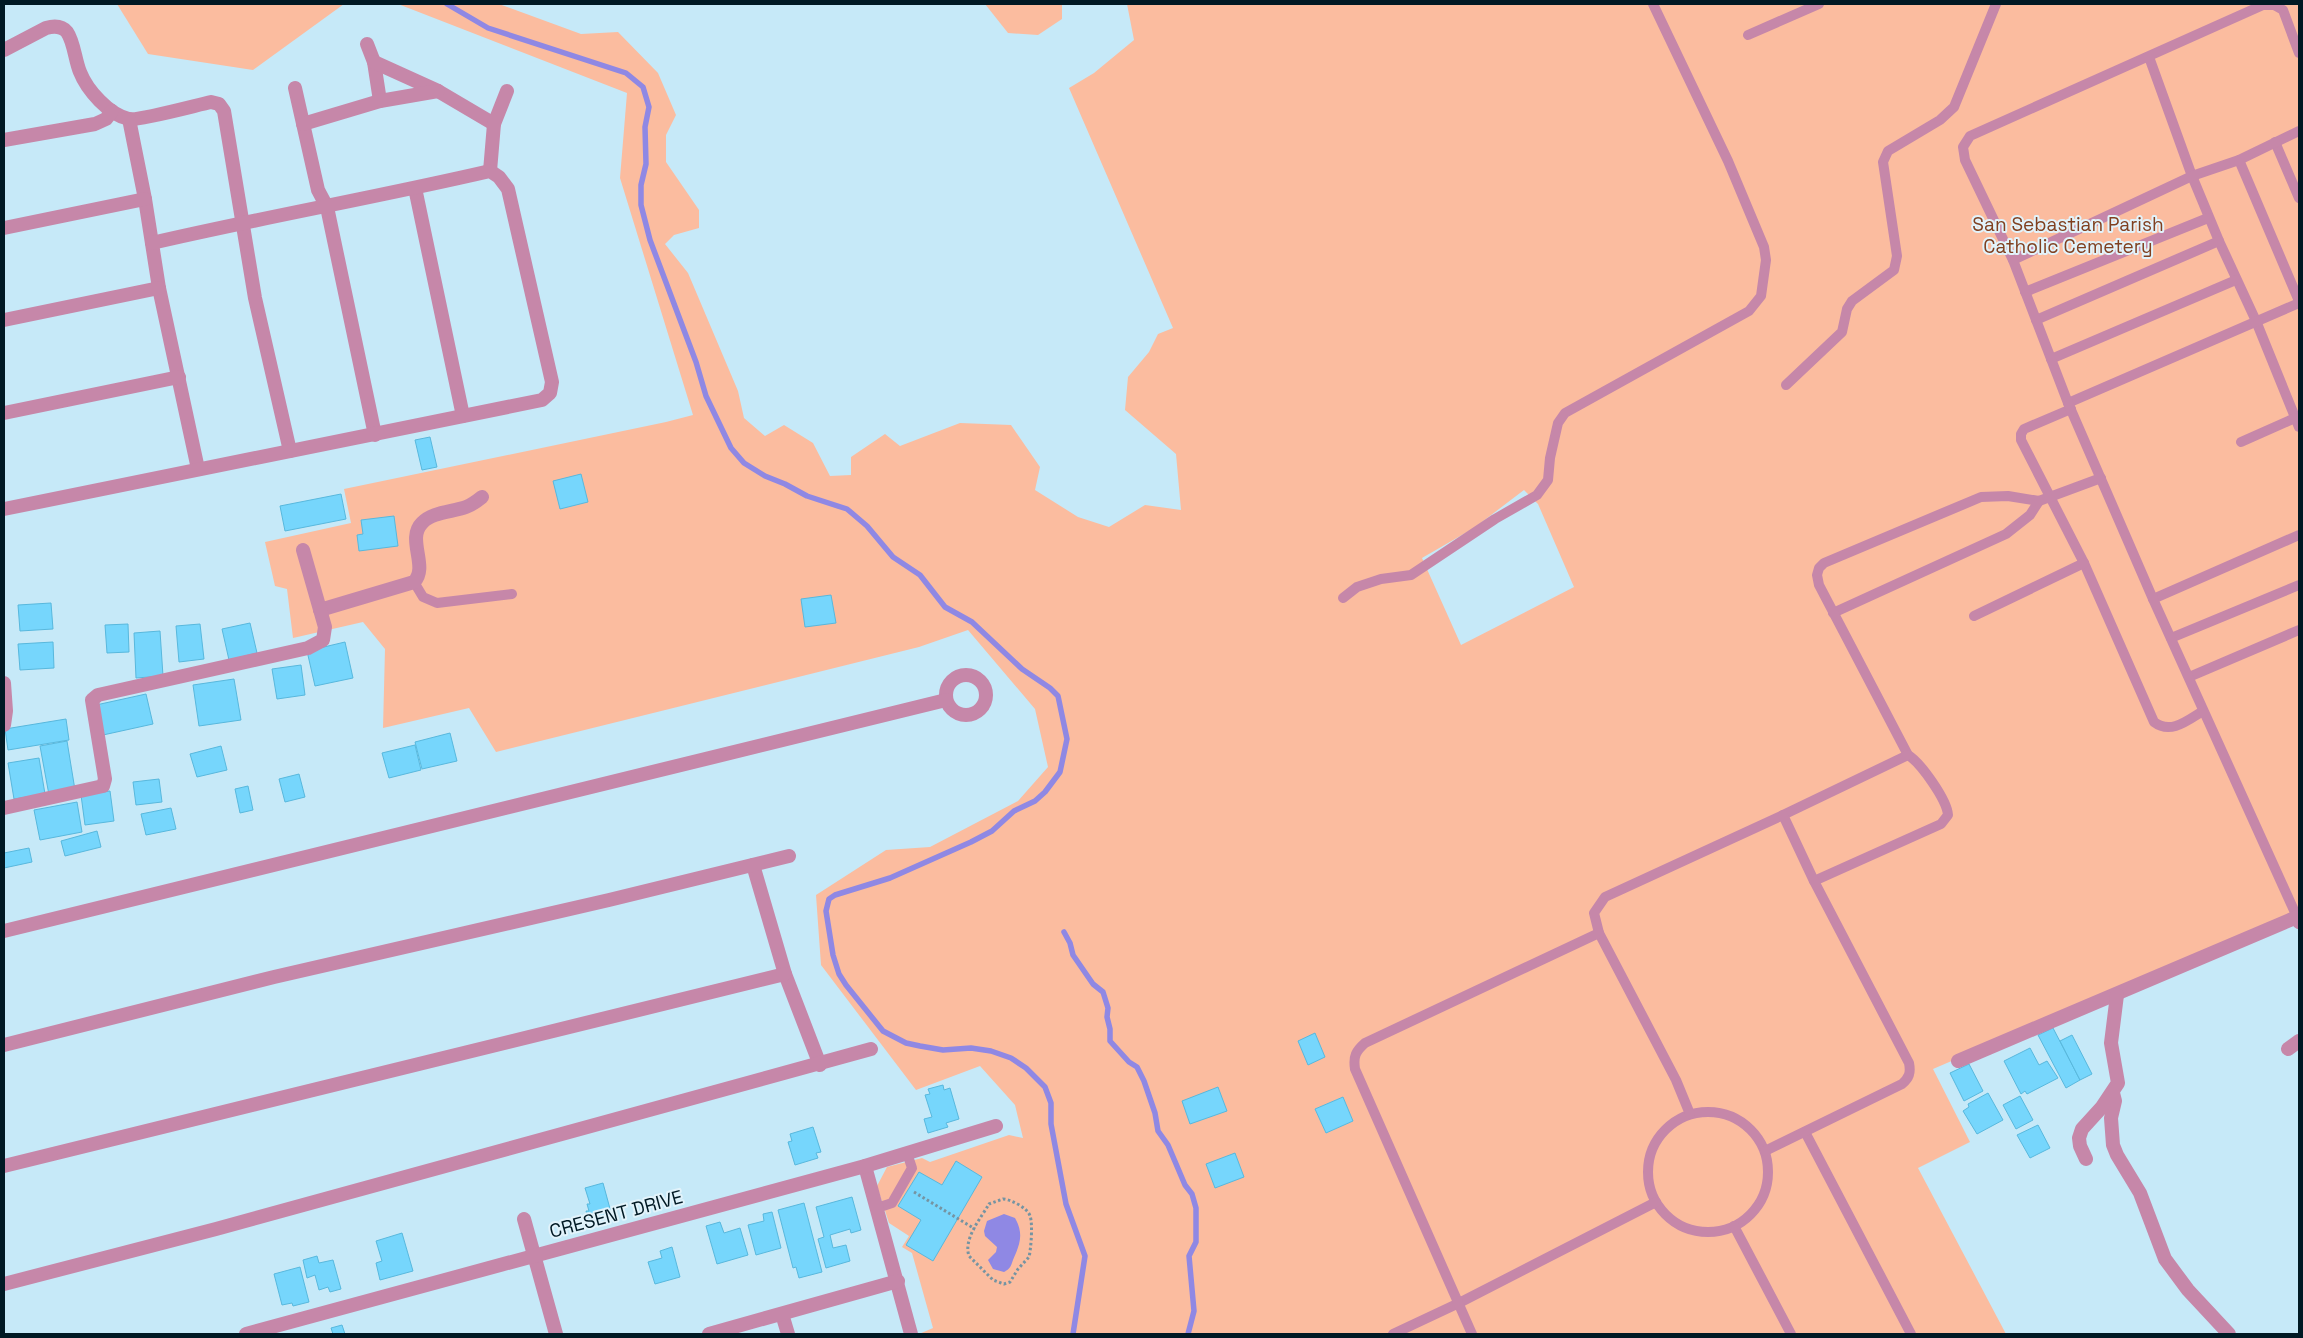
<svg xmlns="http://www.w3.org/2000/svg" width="2303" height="1338" viewBox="0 0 2303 1338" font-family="'Space Grotesk',sans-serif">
<rect width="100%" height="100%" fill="#c6e9f8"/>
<g fill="#fbbc9f" fill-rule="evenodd">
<polygon points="117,4 344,4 253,70 148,54"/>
<path d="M398,4h101l82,30 37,-2 40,41 18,42 -10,20v27l33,48v18l-25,7 -9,9 23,29 50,118 6,27 21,18 19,-11 29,18 17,33 21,-1v-18l34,-23 15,12 60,-23 51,2 29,42 -5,23 43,27 31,10 36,-22 36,5 -5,-56 -51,-44 3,-33 21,-25 9,-18 15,-6 -104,-240 25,-15 40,-33 -7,-36h1172v907l-366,158 37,73 -52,26 88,166h-1087l14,-6 -21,-75 -10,-6 7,-11 -20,-13 -12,-37 10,-19 35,-9 8,4 79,-27 14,3 -8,-33 -35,-39 -64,24 -95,-125 -5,-70 70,-45 44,-3 88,-46 30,-34 -13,-58 -67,-79 -49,17 -423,105 -27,-44 -86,20 2,-79 -22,-27 -70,16 -6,-49 -12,-3 -10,-44 86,-19 -7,-34 322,-67 27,-7 -73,-237 7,-85zM1524,490l14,14 36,83 -113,58 -39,-87 52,-30zM1343,1097l10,24 -27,12 -11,-24z"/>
<polygon points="985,4 1062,4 1062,19 1038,35 1008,33"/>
</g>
<path fill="#8f88e4" d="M1004,1214l11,4c9,16 5,26 -2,42 -2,6 -3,9 -9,12l-11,-3 -5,-9 8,-8 1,-5 -12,-11 -1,-5 3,-10z"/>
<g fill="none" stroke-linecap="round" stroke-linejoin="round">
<g stroke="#8f88e4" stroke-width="5.5">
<polyline points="447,4 488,28 626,73 643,87 649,107 645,127 646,164 641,185 641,205 650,240 696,362 706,396 731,448 744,463 765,476 785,484 807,496 847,509 867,526 893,557 920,575 945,607 972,622 1022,669 1050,688 1058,696 1067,739 1060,772 1045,792 1035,801 1014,811 992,831 971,842 890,878 835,895 829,899 826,911 833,955 839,974 846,985 883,1031 906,1043 920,1046 943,1050 971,1048 991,1051 1011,1058 1026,1068 1045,1087 1051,1103 1051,1124 1066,1204 1085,1256 1073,1334"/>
<polyline points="1064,932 1070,943 1073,955 1093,984 1103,992 1108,1008 1107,1017 1110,1029 1110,1041 1129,1062 1137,1067 1144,1081 1155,1113 1158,1131 1168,1145 1185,1185 1192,1194 1196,1208 1196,1242 1189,1256 1194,1311 1188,1334"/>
</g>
</g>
<g fill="#76d6fc" stroke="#58b8dd">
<polygon points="430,437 437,467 422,470 415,440"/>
<polygon points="581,474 588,502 560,509 553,481"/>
<polygon points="341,494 346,519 285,531 280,506"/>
<polygon points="394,516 398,546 359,551 357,535 363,534 361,520"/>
<polygon points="831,595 836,623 805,627 801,599"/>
<polygon points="51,603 53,629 20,631 18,605"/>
<polygon points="250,623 257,653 229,660 222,629"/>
<polygon points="128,624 129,652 107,653 105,625"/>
<polygon points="200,624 204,659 179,662 176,626"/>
<polygon points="160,631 163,676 136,678 134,633"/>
<polygon points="53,642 54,668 20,670 18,644"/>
<polygon points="345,642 353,678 315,686 307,651"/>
<polygon points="301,665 305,695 277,699 272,669"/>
<polygon points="234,679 241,720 199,726 193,685"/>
<polygon points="146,694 153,724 103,735 96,705"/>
<polygon points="66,719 69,740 8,750 5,729"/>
<polygon points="450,733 457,761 422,769 415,742"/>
<polygon points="67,741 75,790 49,795 40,746"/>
<polygon points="415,745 421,770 389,778 382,753"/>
<polygon points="221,746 227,770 197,777 190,754"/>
<polygon points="39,758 45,794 14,799 8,763"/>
<polygon points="299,774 305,797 285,802 279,779"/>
<polygon points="159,779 162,802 136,805 133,782"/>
<polygon points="248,786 253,810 240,813 235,789"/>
<polygon points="110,791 114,821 85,825 81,795"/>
<polygon points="77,802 82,832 40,840 34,810"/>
<polygon points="171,808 176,829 146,835 141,814"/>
<polygon points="97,831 101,847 65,856 61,841"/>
<polygon points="29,848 32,862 4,868 4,853"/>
<polygon points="2053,1028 2080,1080 2066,1088 2038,1035"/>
<polygon points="1315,1033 1325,1057 1308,1065 1298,1041"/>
<polygon points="2072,1035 2092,1074 2080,1080 2060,1041"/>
<polygon points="2030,1048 2039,1065 2047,1061 2058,1078 2027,1094 2025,1091 2021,1094 2004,1061"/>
<polygon points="1969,1064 1983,1091 1964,1101 1950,1073"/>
<polygon points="943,1085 944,1090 950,1088 959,1119 946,1123 948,1127 928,1133 924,1119 932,1117 925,1095 930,1094 928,1089"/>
<polygon points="1218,1087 1227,1111 1190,1124 1182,1101"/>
<polygon points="1988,1093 2003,1120 1977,1134 1963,1111 1969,1107 1968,1104"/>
<polygon points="2020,1096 2033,1120 2016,1129 2003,1105"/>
<polygon points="1343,1097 1353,1121 1326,1133 1315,1109"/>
<polygon points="2038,1125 2050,1148 2030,1158 2017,1135"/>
<polygon points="813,1127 821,1152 816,1153 818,1158 795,1165 788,1142 792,1141 790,1134"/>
<polygon points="1235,1153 1244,1177 1215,1188 1206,1164"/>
<polygon points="956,1161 982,1177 933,1261 906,1245 921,1220 898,1206 919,1172 942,1185"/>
<polygon points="603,1183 612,1216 589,1222 586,1211 589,1211 587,1204 590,1204 585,1188"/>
<polygon points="852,1197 861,1230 851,1233 850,1229 830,1235 833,1248 846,1245 850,1261 826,1268 818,1239 824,1237 816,1207"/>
<polygon points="804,1203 822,1272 799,1278 796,1267 793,1268 778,1210"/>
<polygon points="772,1212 781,1248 756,1255 748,1225 764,1221 763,1214"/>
<polygon points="720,1222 724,1233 740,1228 748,1255 717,1264 706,1226"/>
<polygon points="402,1233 413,1271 380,1280 376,1263 382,1261 376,1241"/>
<polygon points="672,1247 680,1277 655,1284 648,1262 662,1258 660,1251"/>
<polygon points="317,1256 319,1263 333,1260 341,1289 330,1292 328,1287 319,1290 315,1275 307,1278 303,1260"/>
<polygon points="300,1267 309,1302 293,1306 292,1303 282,1305 274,1274"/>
<polygon points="342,1325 345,1334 331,1334 333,1334 331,1328"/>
</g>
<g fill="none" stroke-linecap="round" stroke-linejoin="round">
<g stroke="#7594a2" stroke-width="3" stroke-dasharray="2.5 2.5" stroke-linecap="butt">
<polyline points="914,1192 975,1229"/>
<path d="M1003,1199c7,0 25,9 27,17 3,7 1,33 -1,41l-11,12 -8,13 -6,2 -11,-4 -24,-24c-6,-17 12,-38 20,-52z"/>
</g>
<g stroke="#c687a9" stroke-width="10">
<polyline points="1748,35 1819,4"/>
<polyline points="2149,57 2192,176 2219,241 2256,321 2299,427"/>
<polyline points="2275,142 2299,198"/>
<polyline points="2239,160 2299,301"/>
<polyline points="2013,260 2192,176 2239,160 2299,131"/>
<polyline points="2025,292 2208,218"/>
<polyline points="2036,320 2219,241"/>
<polyline points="2051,359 2236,280"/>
<polyline points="1786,385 1842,332 1847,309 1852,301 1894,270 1897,256 1883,162 1888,151 1940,120 1954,107 1996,4"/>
<polyline points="2068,403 2299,303"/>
<path d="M2071,409l-47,20 -3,5v6l63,123 70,159c17,13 34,-2 49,-11"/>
<polyline points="2241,442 2295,418"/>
<polyline points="414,582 423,597 437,603 512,594"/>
<polyline points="1343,598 1357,587 1381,579 1411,575 1495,519 1537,495 1548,480 1550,458 1558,423 1565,413 1749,311 1761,296 1766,260 1764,247 1728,161 1653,4"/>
<polyline points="2153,599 2299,535"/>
<polyline points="1833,613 2006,534 2030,515 2039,501"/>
<polyline points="1974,616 2084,563"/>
<polyline points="2171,638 2299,585"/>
<polyline points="2189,677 2299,630"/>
<path d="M1814,881l127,-57 7,-9c-1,-15 -27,-52 -40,-60l-89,-170 -2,-10 2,-7 5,-5 157,-66 27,-1 31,5 62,-23"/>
<polyline points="2297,917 2153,599 2068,403 2013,260 1965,160 1963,147 1970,136 2263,5 2274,5 2283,10 2299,53"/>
<circle cx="1708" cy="1172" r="60"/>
<polyline points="1690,1114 1676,1080 1599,933 1594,913 1605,897 1783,815 1908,755"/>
<polyline points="1805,1132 1911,1334"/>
<path d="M1765,1151l137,-67c7,-6 9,-11 7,-21l-95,-182 -31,-66"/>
<polyline points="877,1208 892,1203 912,1168 907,1153"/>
<polyline points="1734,1226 1791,1334"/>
<polyline points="1393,1334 1459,1303 1656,1202"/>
<path d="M1472,1334l-117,-265c-2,-13 1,-18 10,-26l234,-110"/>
</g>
<g stroke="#c687a9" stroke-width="14">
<polyline points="367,44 374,62 380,101"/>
<path d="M4,50l42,-22c7,-2 15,-3 21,4 7,10 8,28 13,40 7,18 29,43 49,47 9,2 68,-14 82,-17l8,2 5,7 31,187 35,153"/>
<polyline points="374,62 438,91 494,124"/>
<polyline points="295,88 318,190 327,207 375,435"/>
<polyline points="129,119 145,199 159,288 198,469"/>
<polyline points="303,124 380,101 438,91"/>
<polyline points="4,140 95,124 106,119 112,111"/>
<polyline points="490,171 494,124 507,91"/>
<polyline points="415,188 463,416"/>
<polyline points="4,228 145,199"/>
<polyline points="4,320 159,288"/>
<polyline points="4,413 179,377"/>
<path d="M4,509l538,-109 8,-7 2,-11 -44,-193 -9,-12 -9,-6c-112,26 -226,46 -338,72"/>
<path d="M320,610l94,-28c15,-15 -8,-43 8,-59 10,-11 30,-11 44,-16 6,-2 11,-6 16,-10"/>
<circle cx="966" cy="695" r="20"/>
<polyline points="4,683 6,711 4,725"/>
<polyline points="4,808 103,786 105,779 92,700 98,695 308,648 323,640 325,627 303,550"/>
<polyline points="753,865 785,974 820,1065"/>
<polyline points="4,931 946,700"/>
<polyline points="4,1045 274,977 609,900 789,856"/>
<polyline points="2288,1049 2299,1041"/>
<polyline points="1958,1061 2297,917 2299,922"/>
<polyline points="2113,1093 2115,1101 2111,1118 2113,1145 2117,1155 2140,1193 2165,1259 2188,1290 2229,1334"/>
<polyline points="2086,1159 2080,1146 2079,1138 2082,1129 2102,1107 2118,1083 2111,1043 2117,995"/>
<polyline points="4,1166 785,974"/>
<polyline points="865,1166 911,1334"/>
<polyline points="524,1219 556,1334"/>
<polyline points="4,1284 216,1229 871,1049"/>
<polyline points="782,1314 788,1334"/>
<polyline points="246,1334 865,1166 996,1126"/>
<polyline points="709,1334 898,1281"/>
</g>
</g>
<g text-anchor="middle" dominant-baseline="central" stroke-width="4" stroke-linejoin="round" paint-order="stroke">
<g font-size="19" fill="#804020" stroke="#e2f3fb">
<text x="2068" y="224">San Sebastian Parish<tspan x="2068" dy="22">Catholic Cemetery</tspan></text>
</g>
<g font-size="19" fill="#001924" stroke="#e2f3fb">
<text transform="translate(616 1214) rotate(-15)">CRESENT DRIVE</text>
</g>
</g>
<rect width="2303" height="1338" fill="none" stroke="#001924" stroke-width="10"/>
</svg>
